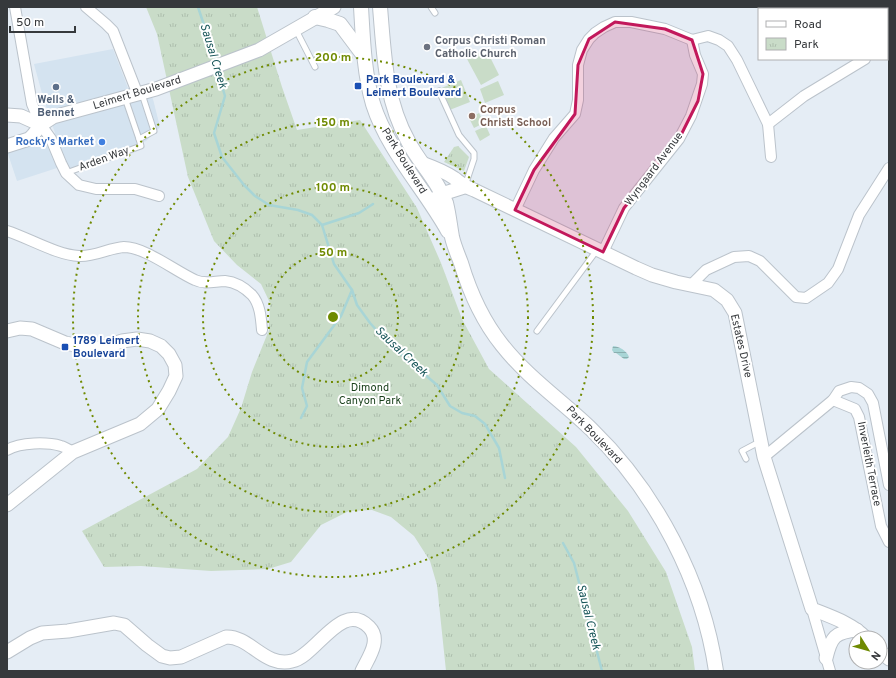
<svg xmlns="http://www.w3.org/2000/svg" width="896" height="678" viewBox="0 0 896 678" font-family="Overpass,sans-serif">
<defs>
<pattern id="park-tufts" width="24" height="20" patternUnits="userSpaceOnUse"><rect width="24" height="20" fill="#c9dcc8"/><path d="M3 7l-1-3M5 7V3M7 7l1-3M15 17l-1-3M17 17v-4M19 17l1-3" fill="none" stroke="#adbead"/></pattern>
<pattern id="water-rules" width="6" height="5" patternUnits="userSpaceOnUse"><rect width="6" height="5" fill="#a8d5d6"/><path d="M0 2.5h6" fill="none" stroke="#8aaeaf"/></pattern>
</defs>
<rect width="100%" height="100%" fill="#e5edf5"/>
<polygon fill="#d4e3f0" points="113,49 128,88 145,86 153,99 160,127 146,141 60,173 57,168 17,181 7,151 55,133 43,97 34,64"/>
<g fill="url(#park-tufts)">
<polygon points="146,7 257,7 282,87 297,130 360,120 417,208 441,263 462,319 489,369 576,447 628,511 666,572 692,647 695,671 446,671 437,585 430,561 414,536 391,517 372,510 349,511 321,525 291,562 268,569 211,571 141,566 104,567 82,531 197,469 228,437 241,408 252,372 269,330 270,303 261,284 237,265 214,241 188,177 157,34"/>
<polygon points="458,146 469,157 464,171 444,162 454,147"/>
</g>
<g fill="#c9dcc8">
<polygon points="486,49 499,75 481,85 467,59"/>
<polygon points="461,80 470,102 447,111 439,89"/>
<polygon points="498,81 504,95 485,103 480,89"/>
<polygon points="479,113 484,123 474,128 469,118"/>
<polygon points="486,126 490,135 480,141 475,131"/>
</g>
<path fill="url(#water-rules)" d="M613,346c6,0 14,5 16,11l-2,2h-3l-8,-6h-2l-2,-3z"/>
<g fill="none" stroke-linecap="round" stroke-linejoin="round">
<g stroke="#a8d5d6" stroke-width="2.5">
<polyline points="198,7 216,61"/>
<polyline points="217,70 225,96 214,133 222,157 244,185 255,196 269,205 298,210 312,215 322,225 334,264 352,290 357,305 370,323 389,344 437,385 450,406 462,413 475,416 485,424 499,448 505,478"/>
<polyline points="322,225 359,213 373,204"/>
<polyline points="301,418 307,406 302,388 307,362 341,316 352,290"/>
<polyline points="563,543 574,563 602,671"/>
</g>
<defs>
<g id="service">
<polyline points="431,7 435,13"/>
<polyline points="296,30 315,67"/>
<polyline points="439,91 459,135 474,153 474,159 465,186"/>
<polyline points="125,98 139,139 154,131 142,94"/>
<polyline points="66,173 141,146 139,139"/>
<polyline points="537,331 597,250"/>
<polyline points="746,459 742,451 761,441"/>
</g>
<g id="minor">
<polyline points="15,7 32,104 41,125 51,139 61,163 66,173 79,185 96,189 135,189 159,196"/>
<polyline points="86,7 106,24 113,31 138,95"/>
<polyline points="860,7 861,9"/>
<polyline points="887,47 889,46"/>
<polyline points="768,124 771,157"/>
<polyline points="515,210 534,170 554,138 575,114 578,100 578,65 582,50 589,39 595,33 604,27 615,22 631,22 665,29 692,40 708,36 719,40 728,46 737,60 768,124 804,96 865,59"/>
<path d="M7,231c22,7 50,24 72,25 15,1 30,-8 45,-9 21,0 51,24 71,33 10,5 20,1 30,1 10,1 20,7 27,14 8,9 9,23 10,35"/>
<polyline points="603,252 624,208 679,139 691,116 702,84 703,74 695,55 692,40"/>
<polyline points="691,285 706,270 734,257 749,256 760,261 796,297 806,298 828,283 838,269 859,215 889,168"/>
<polyline points="833,400 855,409 859,417 881,526 889,542"/>
<path d="M7,450c14,-8 40,-8 54,-4 4,1 8,4 12,6"/>
<polyline points="764,457 833,400 839,391 851,387 859,388 868,394 873,403 889,485"/>
<polyline points="812,609 830,671"/>
</g>
<g id="tertiary">
<polyline points="7,115 21,116 41,125"/>
<polyline points="7,146 29,139 33,135 41,125 53,117 156,89 259,50 334,7"/>
<path d="M422,163c11,4 22,8 32,15 8,6 11,9 20,12l162,78 16,7 24,7 38,8 13,10 8,13 29,144 48,152c20,8 39,14 54,29"/>
<polyline points="433,200 442,194 464,187"/>
<polyline points="7,331 20,328 32,329 65,343 91,348 101,348 122,341 137,339 150,341 161,346 169,354 175,365 176,376 169,391 158,409 140,424 73,452 7,505"/>
<polyline points="880,651 889,659"/>
<path d="M7,652l23,-14 12,-5 26,-2 46,-8 10,2 23,20 15,11 8,2 11,-1 45,-20c24,-1 39,31 66,24 24,-5 50,-62 77,-34 13,13 -1,31 -7,44"/>
<path d="M826,658c5,-21 9,-26 31,-28"/>
</g>
<g id="secondary">
<path d="M361,7c2,33 3,66 12,97 15,47 51,84 75,127"/>
<path d="M380,7c4,46 5,93 28,134 11,22 30,39 38,62 3,12 4,23 6,34 2,9 6,18 9,26 9,30 21,57 41,82 25,32 60,56 89,84 65,63 112,153 125,242"/>
<polyline points="315,17 328,20 340,24 364,56"/>
</g>
</defs>
<use href="#service" stroke="#bbc3cb" stroke-width="7"/>
<use href="#minor" stroke="#bbc3cb" stroke-width="12"/>
<use href="#tertiary" stroke="#bbc3cb" stroke-width="15"/>
<use href="#secondary" stroke="#bbc3cb" stroke-width="16"/>
<use href="#service" stroke="#fff" stroke-width="5"/>
<use href="#minor" stroke="#fff" stroke-width="10"/>
<use href="#tertiary" stroke="#fff" stroke-width="13"/>
<use href="#secondary" stroke="#fff" stroke-width="14"/>
</g>
<path fill="#c2185b" fill-opacity="0.2" stroke="#c2185b" stroke-width="3" stroke-linejoin="round" d="M615,22l50,7 27,11 11,34 -5,27 -19,38 -55,69 -21,44 -88,-42 19,-40 41,-56 3,-49 11,-26z"/>
<g fill="none" stroke="#6f8a01" stroke-width="2" stroke-dasharray="2 4">
<circle cx="333" cy="317" r="65"/>
<circle cx="333" cy="317" r="130"/>
<circle cx="333" cy="317" r="195"/>
<circle cx="333" cy="317" r="260"/>
</g>
<circle fill="#6b7280" stroke="#fff" stroke-width="1.5" cx="427" cy="47" r="4"/>
<g fill="#1a4fb4" stroke="#fff" stroke-width="1.5">
<rect x="354" y="82" width="8" height="8" rx="2"/>
<rect x="61" y="343" width="8" height="8" rx="2"/>
</g>
<circle fill="#5c6f8a" stroke="#fff" stroke-width="1.5" cx="56" cy="87" r="4"/>
<circle fill="#8d6e63" stroke="#fff" stroke-width="1.5" cx="472" cy="116" r="4"/>
<circle fill="#3f7fe0" stroke="#fff" stroke-width="1.5" cx="102" cy="142" r="4"/>
<g text-anchor="middle" dominant-baseline="central" stroke-width="4" stroke-linejoin="round" paint-order="stroke">
<g font-size="11" font-weight="bold" fill="#5b616d" stroke="#fff" text-anchor="start">
<text x="435" y="41">Corpus Christi Roman<tspan x="435" dy="13">Catholic Church</tspan></text>
</g>
<g font-size="11" font-weight="bold" fill="#164399" stroke="#fff" text-anchor="start">
<text x="366" y="80">Park Boulevard &amp;<tspan x="366" dy="13">Leimert Boulevard</tspan></text>
<text x="73" y="341">1789 Leimert<tspan x="73" dy="13">Boulevard</tspan></text>
</g>
<g font-size="11" fill="#36393c" stroke="#fff">
<text transform="translate(137 93) rotate(-17)">Leimert Boulevard</text>
<text transform="translate(104 159) rotate(-20)">Arden Way</text>
<text transform="translate(404 161) rotate(58)">Park Boulevard</text>
<text transform="translate(654 169) rotate(-53)">Wyngaard Avenue</text>
<text transform="translate(741 346) rotate(77)">Estates Drive</text>
<text transform="translate(594 435) rotate(46)">Park Boulevard</text>
<text transform="translate(869 464) rotate(79)">Inverleith Terrace</text>
</g>
<g font-size="11" font-weight="bold" fill="#4e5e75" stroke="#fff">
<text x="56" y="100">Wells &amp;<tspan x="56" dy="13">Bennet</tspan></text>
</g>
<g font-size="11" font-weight="bold" fill="#785e54" stroke="#fff" text-anchor="start">
<text x="480" y="110">Corpus<tspan x="480" dy="13">Christi School</tspan></text>
</g>
<g font-size="11" font-weight="bold" fill="#366cbe" stroke="#fff" text-anchor="end">
<text x="94" y="142">Rocky's Market</text>
</g>
<g font-size="11" fill="#173e19" stroke="#fff">
<text x="370" y="388">Dimond<tspan x="370" dy="13">Canyon Park</tspan></text>
</g>
<g font-size="12" font-style="italic" fill="#185659" stroke="#fff">
<text transform="translate(213 56) rotate(73)">Sausal Creek</text>
<text transform="translate(401 352) rotate(43)">Sausal Creek</text>
<text transform="translate(588 617) rotate(76)">Sausal Creek</text>
</g>
</g>
<circle cx="333" cy="317" r="6" fill="#6f8a01" stroke="#fff" stroke-width="2"/>
<g font-size="12" text-anchor="middle" font-weight="bold" fill="#6f8a01" stroke="#fff" stroke-width="4" stroke-linejoin="round" paint-order="stroke">
<text x="333" y="61">200 m</text>
<text x="333" y="126">150 m</text>
<text x="333" y="191">100 m</text>
<text x="333" y="256">50 m</text>
</g>
<rect width="896" height="678" fill="none" stroke="#36393c" stroke-width="16"/>
<rect x="758" y="8" width="130" height="52" fill="#ffffff" stroke="#afb0b1"/>
<rect x="766" y="21" width="20" height="6" fill="#ffffff" stroke="#afb0b1"/>
<text x="794" y="28" font-size="12" fill="#36393c">Road</text>
<rect x="766" y="38" width="20" height="12" fill="url(#park-tufts)" stroke="#afb0b1"/>
<text x="794" y="48" font-size="12" fill="#36393c">Park</text>
<g transform="translate(868 650) rotate(127)"><circle r="19" fill="#ffffff" stroke="#afb0b1"/>
<path d="M0-3L7 15L0 10L-7 15Z" fill="#6f8a01"/>
<text y="-6" font-size="11" font-weight="bold" text-anchor="middle" fill="#36393c">N</text>
</g>
<path d="M10 26v6h65v-6" fill="none" stroke="#36393c" stroke-width="2"/>
<text x="16" y="26" font-size="12" fill="#36393c" stroke="#ffffff" stroke-width="3" paint-order="stroke">50 m</text>
</svg>
